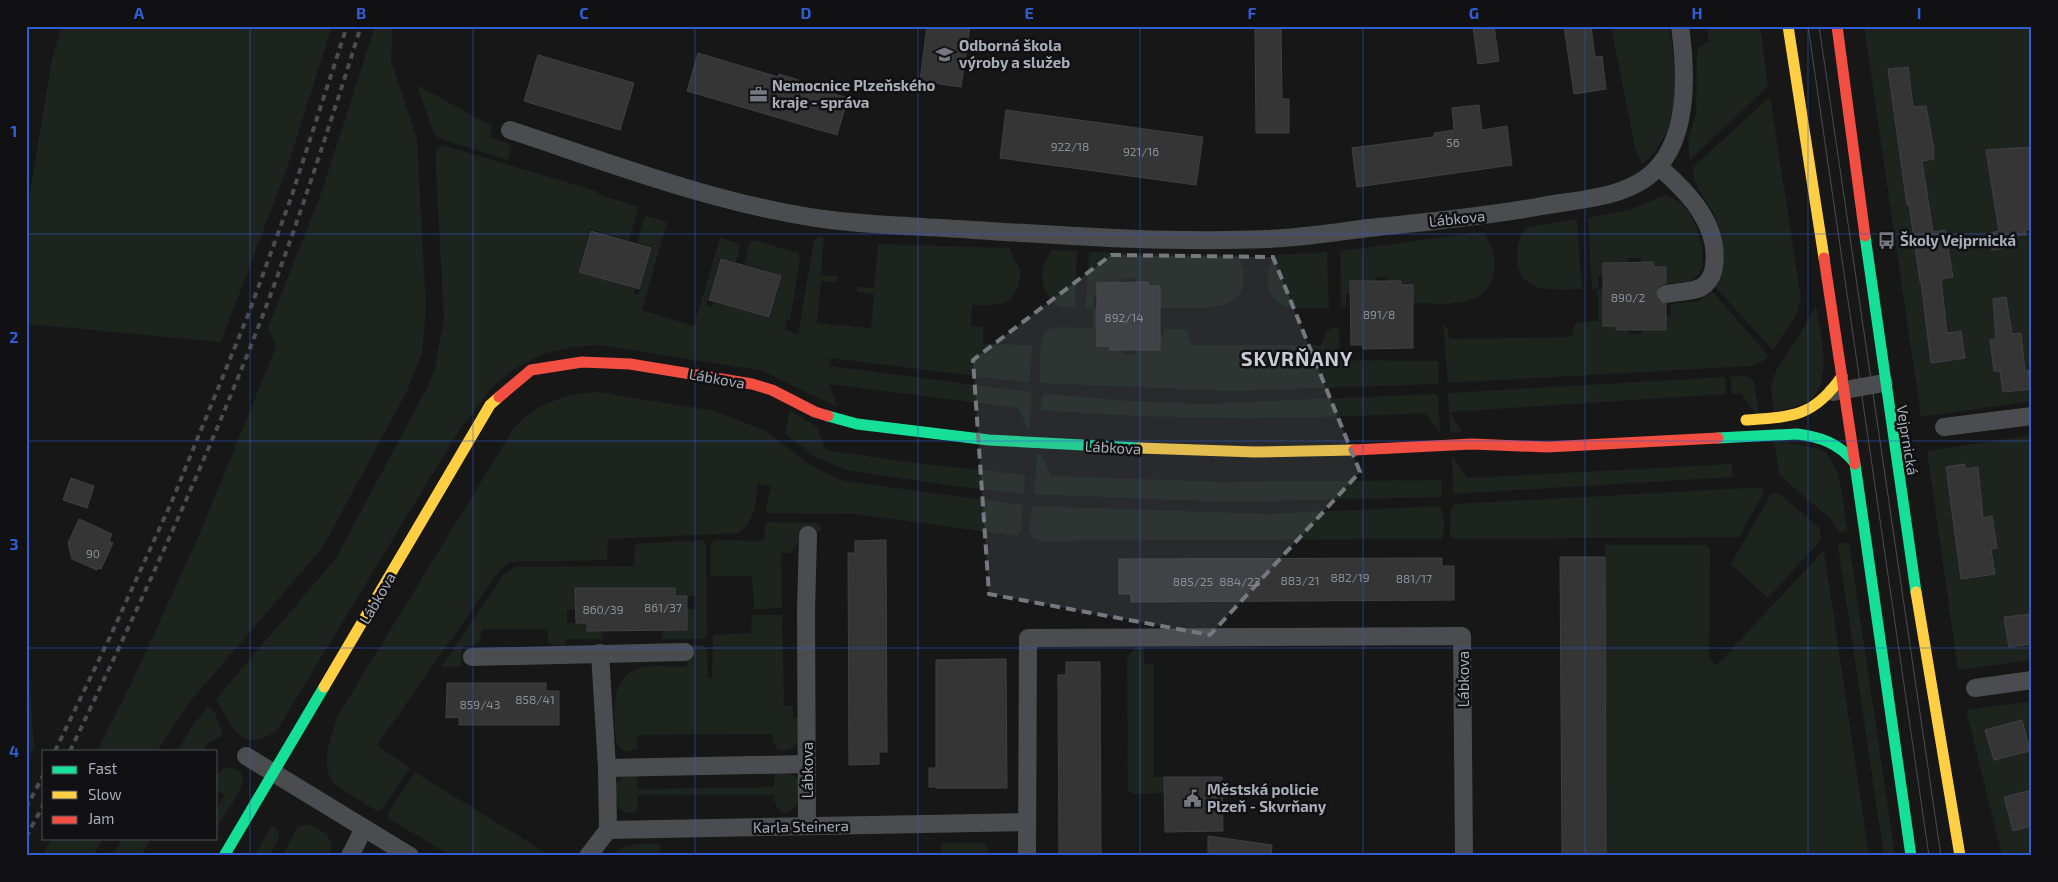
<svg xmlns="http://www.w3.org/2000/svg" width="2058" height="882" viewBox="0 0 2058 882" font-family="'Exo 2',sans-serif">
<rect width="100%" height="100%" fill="#171717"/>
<g fill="#1d241e">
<polygon points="62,26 332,26 288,165 221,342 26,324 26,218 52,58"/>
<polygon points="375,26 393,26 391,61 417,138 426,308 422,354 407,391 323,547 188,704 157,751 97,751 133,680 200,533 276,347 268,328 322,191"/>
<path d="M1611,26h58c8,49 15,102 -27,138l-7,-16z"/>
<polygon points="1707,26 1760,26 1768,86 1690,160 1688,140 1696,114 1697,53 1699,47 1709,41"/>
<polygon points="1864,26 2032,26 2032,401 1921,417"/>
<polygon points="417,85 492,126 490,137 512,145 508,160 438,138 433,131"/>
<path d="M1770,97l31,201 -5,17 -23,35 -58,-63c12,-25 11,-50 -2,-75 -8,-15 -21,-26 -20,-45z"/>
<path d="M442,145l154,46 4,4 37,11 1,3 -9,31 -39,-11 -12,43 57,17 -1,5 4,1 14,-48 -15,-4 7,-25 3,-2 20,6 -25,88 52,16 26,-88 18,5 2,2 -4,17 -16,-4 -14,48 5,1 2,-5 57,16 12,-42 -38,-12 6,-22 3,-2 46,13 1,5 -10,62 -3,-1 -2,11 13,4 16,-93 6,-5 4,1 -3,38 17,1 -1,6 -16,-1 -4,42 54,5 3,-34 -17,-2v-5l17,1 4,-44 131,4 12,24c-6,36 -18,33 -49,33l-1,21 12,1v17l49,1 -3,38 -198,-25 -1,8 200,26 2,3 -3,36 -11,-23 -189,-24 8,23 -74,-36 -162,-26 -29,2 -29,7 -29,15 -21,17 -35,46 -181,298c-35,27 -45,-4 -61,-31l120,-141 92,-172 7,-19 9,-47 -8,-148v-21z"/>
<path d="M1665,195c8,3 17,8 22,15 11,14 24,53 9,67 -7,7 -20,6 -30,6v-16h-13v-5l-12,1v-5h-13l-1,5h-24v12l-5,1v13h5v37h13v4h12l1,4h12l1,-4h24v-13h5v-13l28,-3 13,-10 56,64 -3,5 -14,6 -303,17 -5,-60 5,7 1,9 122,-2 4,-13 6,-2 17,-1v-32h-6l-4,-71 41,-8z"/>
<path d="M1577,219l5,70c-29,0 -65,7 -65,-34 0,-10 3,-21 10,-28z"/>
<path d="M1483,232c9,13 14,24 11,40 -7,39 -51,31 -81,31v-18h-12l-13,-4v-4h-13v4h-25v13h-4v13h-5l-1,-56z"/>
<path d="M1051,250l26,1 -2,57c-5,-1 -11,0 -16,-2 -14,-6 -20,-28 -15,-41 1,-5 5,-10 7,-15z"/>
<path d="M1089,252l150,3c23,63 -39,52 -79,53l-1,-22h-11l-13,-4v-4h-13v5h-25v12l-4,1v12l4,1 1,37h12v4h12l1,5 12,-1 1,-4h24v-13h4v-8h15l8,2 5,14h129l5,-13 6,-4h7l1,32 98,1 1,23 -207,7 -192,-8c0,-14 -3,-49 10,-54 9,-4 32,0 43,0v-20l-7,-1z"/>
<path d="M1327,252l2,56c-14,0 -36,3 -47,-4 -20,-11 -15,-33 -8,-49z"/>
<path d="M1816,305c4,27 19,79 -9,97 -8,5 -23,7 -33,10l-3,-24 5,-17 27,-42z"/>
<polygon points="1745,375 1754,381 1759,414 1756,414 1741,393 1732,394 1730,377"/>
<polygon points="1725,377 1726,394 1450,412 1462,432 1450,433 1448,393"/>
<path d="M599,392l116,19 51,20 45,35 33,15 179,24 -2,27 -3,4 -163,-22 -87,-1 -2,-4 5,-23 -13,-2c-3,19 -2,37 -20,49l-130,6 -1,21 -97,2 -10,8 -123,175 33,23 -28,42 -5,1 -43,-27c-15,-21 -3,-44 3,-67l177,-289c23,-25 51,-35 85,-36z"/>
<path d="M1046,394l82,7 75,3 231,-10 4,2 2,38 -15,-21c-128,7 -256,7 -384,-3l1,-14z"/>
<polygon points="790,410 817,427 826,450 917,463 1025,475 1024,494 947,485 846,470 813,456 785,433"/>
<polygon points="2032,435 2032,660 1958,670 1927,451"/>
<path d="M1774,441c15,3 33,4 47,9 21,9 23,61 26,81l-8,1 -7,-12 -46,-39 -7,-8z"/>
<polygon points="1037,454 1041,455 1051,476 1222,482 1441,480 1442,497 1227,502 1034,494"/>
<polygon points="1452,456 1467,478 1732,464 1733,477 1453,494"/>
<polygon points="1764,487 1763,494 1739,537 1455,539 1450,536 1451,510 1454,504"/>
<polygon points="1778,493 1819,527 1821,537 1819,542 1768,598 1731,564 1771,494"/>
<path d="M1032,506l238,8 169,-8c6,7 7,26 2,33l-399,2 -9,-3 -4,-5z"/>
<path d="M769,522l47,1 5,4v4h-21c0,11 -2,14 -10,22h-9l1,55 -28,1 -2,-33h-41v-31l4,-5 49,1 1,-16z"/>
<path d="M702,540l4,5 1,89 -5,5h-40v-8l25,-1v-21h9v-13h-21v-8h-99v21l-9,1v13h20l1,8h14l1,8h-38v7l-13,-1 -4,-3 -1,-13h-65c-2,17 -4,16 -20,18l-1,20h-20l63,-93 10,-7 120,-1 1,-22z"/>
<polygon points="1849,542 1895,856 1884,856 1838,546 1839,544"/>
<polygon points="1605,545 1706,545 1710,549 1709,657 1716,666 1824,550 1869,856 1606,856"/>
<path d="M752,615h30l2,91h8l2,12h6c1,16 0,35 -22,32l-5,-7v-9l-136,1v14l-12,3 -9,-9c-2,-29 -8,-69 28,-76 13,-2 29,0 43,0l1,-22h15l4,6 1,27 4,1 1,-44 38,-2z"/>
<polygon points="26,631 34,747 26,762"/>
<polygon points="1136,647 1144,648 1144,664 1154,663 1154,777 1164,777 1164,793 1134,794 1128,790 1127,658"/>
<polygon points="2032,701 2032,856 2002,856 1966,710"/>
<polygon points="208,707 215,713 223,735 207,744 203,751 177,751 194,724"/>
<path d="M228,767c6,1 14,4 15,11 2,9 -21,41 -27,50v-19l8,-13 -8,-8 1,-13 5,-6z"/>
<path d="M785,771l13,8c3,16 4,27 -13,34 -9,-4 -10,-9 -11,-18h-136v12l-4,6c-18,1 -19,-12 -19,-27l9,-10h13l1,13 136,-2v-12l4,-3z"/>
<polygon points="415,772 551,856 451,856 388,818 388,812"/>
<polygon points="303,825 311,825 327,834 332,846 328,856 282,856 298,827"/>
<polygon points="272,826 279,831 279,838 269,856 254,856"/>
<polygon points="52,838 103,838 93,856 43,856"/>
<polygon points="123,838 151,838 141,856 112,856"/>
<polygon points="941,843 984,843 988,848 988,856 942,856"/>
<polygon points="636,844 660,844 660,856 611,856 623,847"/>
</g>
<g fill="#353536" stroke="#3f4043">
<polygon points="927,26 970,26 961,87 920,81"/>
<polygon points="1255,26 1281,26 1282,99 1289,99 1289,133 1256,133"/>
<polygon points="1473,26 1494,26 1499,61 1478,64"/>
<polygon points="1564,26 1591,26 1595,57 1602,56 1606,89 1574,94"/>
<polygon points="698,53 778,77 779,74 799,80 798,83 848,98 837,135 687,91"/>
<polygon points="538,55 634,83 620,130 524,101"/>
<polygon points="1908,67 1913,107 1926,106 1934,150 1933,150 1934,159 1922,161 1933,232 1945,230 1953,277 1941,279 1947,333 1961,331 1965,358 1931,363 1921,282 1920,282 1909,204 1907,205 1888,69"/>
<polygon points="1479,105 1482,130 1507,126 1512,165 1357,187 1352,148 1434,137 1434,133 1454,130 1452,108"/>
<polygon points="1006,110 1203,137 1196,185 1000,158"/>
<polygon points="2032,147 2032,229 2025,230 2026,235 2015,236 2017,246 1992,250 1989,233 1999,231 1986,150"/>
<polygon points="591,231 651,248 639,289 579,272"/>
<polygon points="721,259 781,276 769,317 709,300"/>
<polygon points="1653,262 1654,267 1666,267 1666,283 1659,286 1656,295 1658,301 1666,304 1666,330 1616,330 1616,326 1603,326 1603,263"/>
<polygon points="1350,281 1401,281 1401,285 1413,285 1413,348 1363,349 1363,345 1351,345"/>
<polygon points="1148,282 1148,286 1160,286 1160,350 1110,350 1110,346 1097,346 1097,283"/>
<polygon points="2006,297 2012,334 2021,333 2025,371 2028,370 2031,389 2003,392 2000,371 1994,371 1990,340 1996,339 1993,299"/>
<polygon points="1965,464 1965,469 1978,467 1983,518 1992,516 1997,548 1991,549 1995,574 1961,579 1946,467"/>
<polygon points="71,478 94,486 87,508 63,500"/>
<polygon points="79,519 112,534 109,541 113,543 101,569 98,568 97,570 72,559 68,543"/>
<polygon points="886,540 887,752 879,752 879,764 849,765 848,553 855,553 855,541"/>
<polygon points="1560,557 1605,557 1606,856 1562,856"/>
<polygon points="1442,558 1442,566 1454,566 1454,600 1131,602 1131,594 1119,594 1119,559"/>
<polygon points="575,588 675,588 675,596 687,596 687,630 587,631 587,623 576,623"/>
<polygon points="2032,614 2032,644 2009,647 2004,617"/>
<polygon points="1006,659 1007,788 936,788 936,787 929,787 929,768 936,768 936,660"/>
<polygon points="1066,662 1100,662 1101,856 1059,856 1058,675 1066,675"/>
<polygon points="447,683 546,683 546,691 559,691 559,725 459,725 459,717 446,718"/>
<polygon points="2022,720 2030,751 1994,760 1985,730"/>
<polygon points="1164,777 1222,777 1223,831 1165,832"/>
<polygon points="2032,790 2032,826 2013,831 2004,797"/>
<polygon points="1208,836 1272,845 1271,856 1208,856"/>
</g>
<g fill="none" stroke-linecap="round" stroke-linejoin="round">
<g stroke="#4b4c50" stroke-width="18">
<path d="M510,130c100,33 201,72 306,88 52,8 106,8 158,12 97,6 195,13 292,9 37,-1 75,-8 112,-12 55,-6 110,-11 164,-21 39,-7 90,-8 117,-40 30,-35 27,-97 21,-140"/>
<path d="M1659,167c29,25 61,58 55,99 -1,9 -6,18 -14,22 -9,4 -24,4 -34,6"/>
<polyline points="1833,392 1884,383"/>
<polyline points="1944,427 2032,416"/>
<polyline points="600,653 607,768 608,830"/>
<polyline points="472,657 685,652"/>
<polyline points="1975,688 2032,680"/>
<polyline points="246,756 410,856"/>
<polyline points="607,768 807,764"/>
<polyline points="807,826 806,611 808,535"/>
<polyline points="350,856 364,828"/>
<polyline points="588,856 608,830 1027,822"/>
<polyline points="1027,856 1028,638 1462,636 1464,856"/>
</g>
<g stroke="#16e098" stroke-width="11">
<polyline points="1865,236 1916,592"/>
<polyline points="828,416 857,424 989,440 1140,448"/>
<path d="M1718,438l79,-4c24,3 41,9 57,28"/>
<polyline points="1855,464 1911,856"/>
<polyline points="224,856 324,687"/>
</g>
<g stroke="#ffcf43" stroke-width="11">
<polyline points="1788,26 1824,258"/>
<path d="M1746,420c46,-3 68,-3 96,-44"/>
<polyline points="1140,448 1255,452 1354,450"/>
<polyline points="1916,592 1960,856"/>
<polyline points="324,687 490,405 499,397"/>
</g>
<g stroke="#f24e42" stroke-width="11">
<polyline points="1837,26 1865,236"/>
<polyline points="1824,258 1855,464"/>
<polyline points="499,397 531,370 582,362 630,364 752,384 772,390 815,412 828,416"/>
<polyline points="1354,450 1472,444 1547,447 1718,438"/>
</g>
<g stroke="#4b4c4f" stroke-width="1">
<polyline points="1808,26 1929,856"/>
<polyline points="1819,26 1941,856"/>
</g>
<g stroke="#4b4c4f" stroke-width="4" stroke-dasharray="6 5" stroke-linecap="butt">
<polyline points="55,751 110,637 172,501 248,315 291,198 347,26"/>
<path d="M70,751c68,-142 134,-285 191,-431 37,-97 69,-195 100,-294"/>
<polyline points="26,808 44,774"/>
<polyline points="26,837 44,804"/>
</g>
</g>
<path fill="#757880" fill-opacity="0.2" stroke="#757880" stroke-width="4" stroke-dasharray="10 6" stroke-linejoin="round" d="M1111,255l162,2 87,215 -150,163 -221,-41 -16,-234z"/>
<path fill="none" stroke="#325cd3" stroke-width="1" stroke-opacity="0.55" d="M250,26v830M473,26v830M695,26v830M918,26v830M1140,26v830M1363,26v830M1585,26v830M1808,26v830M26,234h2006M26,441h2006M26,648h2006"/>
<defs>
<symbol id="school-bare" viewBox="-9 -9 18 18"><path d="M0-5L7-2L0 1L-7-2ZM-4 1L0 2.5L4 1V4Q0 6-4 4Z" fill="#757880" stroke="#111113" stroke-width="2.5" paint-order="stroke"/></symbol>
<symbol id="office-bare" viewBox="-9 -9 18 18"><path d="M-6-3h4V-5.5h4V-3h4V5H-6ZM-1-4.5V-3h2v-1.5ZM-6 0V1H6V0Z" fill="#757880" stroke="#111113" stroke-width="2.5" paint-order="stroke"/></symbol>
<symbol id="bus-bare" viewBox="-9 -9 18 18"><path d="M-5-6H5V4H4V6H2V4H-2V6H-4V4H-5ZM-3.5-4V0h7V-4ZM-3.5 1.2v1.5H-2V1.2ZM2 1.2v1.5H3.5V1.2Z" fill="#757880" stroke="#111113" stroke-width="2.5" paint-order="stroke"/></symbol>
<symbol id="civic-bare" viewBox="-9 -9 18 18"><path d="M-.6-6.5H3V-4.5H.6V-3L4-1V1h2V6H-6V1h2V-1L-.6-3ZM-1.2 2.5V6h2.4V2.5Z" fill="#757880" stroke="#111113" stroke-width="2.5" paint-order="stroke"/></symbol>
</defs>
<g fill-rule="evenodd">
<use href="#school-bare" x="932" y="42" width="25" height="25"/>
<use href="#office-bare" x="746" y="82" width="25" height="25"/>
<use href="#bus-bare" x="1874" y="228" width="25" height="25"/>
<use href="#civic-bare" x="1180" y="786" width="25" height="25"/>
</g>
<g text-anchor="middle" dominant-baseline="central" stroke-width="5" stroke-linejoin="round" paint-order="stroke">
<g font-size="12" fill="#8b8f98">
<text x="1453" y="142">56</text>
<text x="1070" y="146">922/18</text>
<text x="1141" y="151">921/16</text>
<text x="1628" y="297">890/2</text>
<text x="1379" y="314">891/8</text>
<text x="1124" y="317">892/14</text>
<text x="93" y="553">90</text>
<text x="1350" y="577">882/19</text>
<text x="1414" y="578">881/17</text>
<text x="1300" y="580">883/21</text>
<text x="1193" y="581">885/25</text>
<text x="1240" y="581">884/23</text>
<text x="663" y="607">861/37</text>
<text x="603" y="609">860/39</text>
<text x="535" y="699">858/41</text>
<text x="480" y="704">859/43</text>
</g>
<g font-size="15" font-weight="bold" fill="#a8adb8" stroke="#111113" text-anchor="start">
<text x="959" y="45">Odborná škola<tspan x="959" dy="17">výroby a služeb</tspan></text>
<text x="772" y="85">Nemocnice Plzeňského<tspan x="772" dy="17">kraje - správa</tspan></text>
<text x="1900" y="240">Školy Vejprnická</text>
<text x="1207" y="789">Městská policie<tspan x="1207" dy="17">Plzeň - Skvrňany</tspan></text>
</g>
<g font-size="15" fill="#a8adb8" stroke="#111113">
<text transform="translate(1457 218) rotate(-6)">Lábkova</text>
<text transform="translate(717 378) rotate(10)">Lábkova</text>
<text transform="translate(1908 440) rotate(81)">Vejprnická</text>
<text transform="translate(1113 447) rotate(3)">Lábkova</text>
<text transform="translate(377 598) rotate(-60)">Lábkova</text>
<text transform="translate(1463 679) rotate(-90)">Lábkova</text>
<text transform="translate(807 770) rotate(-90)">Lábkova</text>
<text transform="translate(801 826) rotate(-1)">Karla Steinera</text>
</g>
<g font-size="20" font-weight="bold" letter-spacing="1" fill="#c9ccd4" stroke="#111113">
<text x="1297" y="358">SKVRŇANY</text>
</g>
</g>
<rect width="2058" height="882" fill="none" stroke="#111113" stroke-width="55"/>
<rect x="42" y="750" width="175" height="90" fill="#111113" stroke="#4d4f55"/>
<rect x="52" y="766" width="25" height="8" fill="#16e098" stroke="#4d4f55"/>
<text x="88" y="774" font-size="15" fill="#a8adb8">Fast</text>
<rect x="52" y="791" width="25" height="8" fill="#ffcf43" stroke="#4d4f55"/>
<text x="88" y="800" font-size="15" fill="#a8adb8">Slow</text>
<rect x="52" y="816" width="25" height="8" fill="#f24e42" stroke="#4d4f55"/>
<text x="88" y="824" font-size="15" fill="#a8adb8">Jam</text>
<rect x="28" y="28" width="2002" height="826" fill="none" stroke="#325cd3" stroke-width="2"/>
<g font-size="16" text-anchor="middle" font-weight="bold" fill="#325cd3">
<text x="139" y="19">A</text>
<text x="361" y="19">B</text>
<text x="584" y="19">C</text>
<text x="806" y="19">D</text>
<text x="1029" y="19">E</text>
<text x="1252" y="19">F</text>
<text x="1474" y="19">G</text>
<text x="1697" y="19">H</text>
<text x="1919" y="19">I</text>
<text x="14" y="137">1</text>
<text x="14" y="343">2</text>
<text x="14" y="550">3</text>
<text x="14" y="757">4</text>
</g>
</svg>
